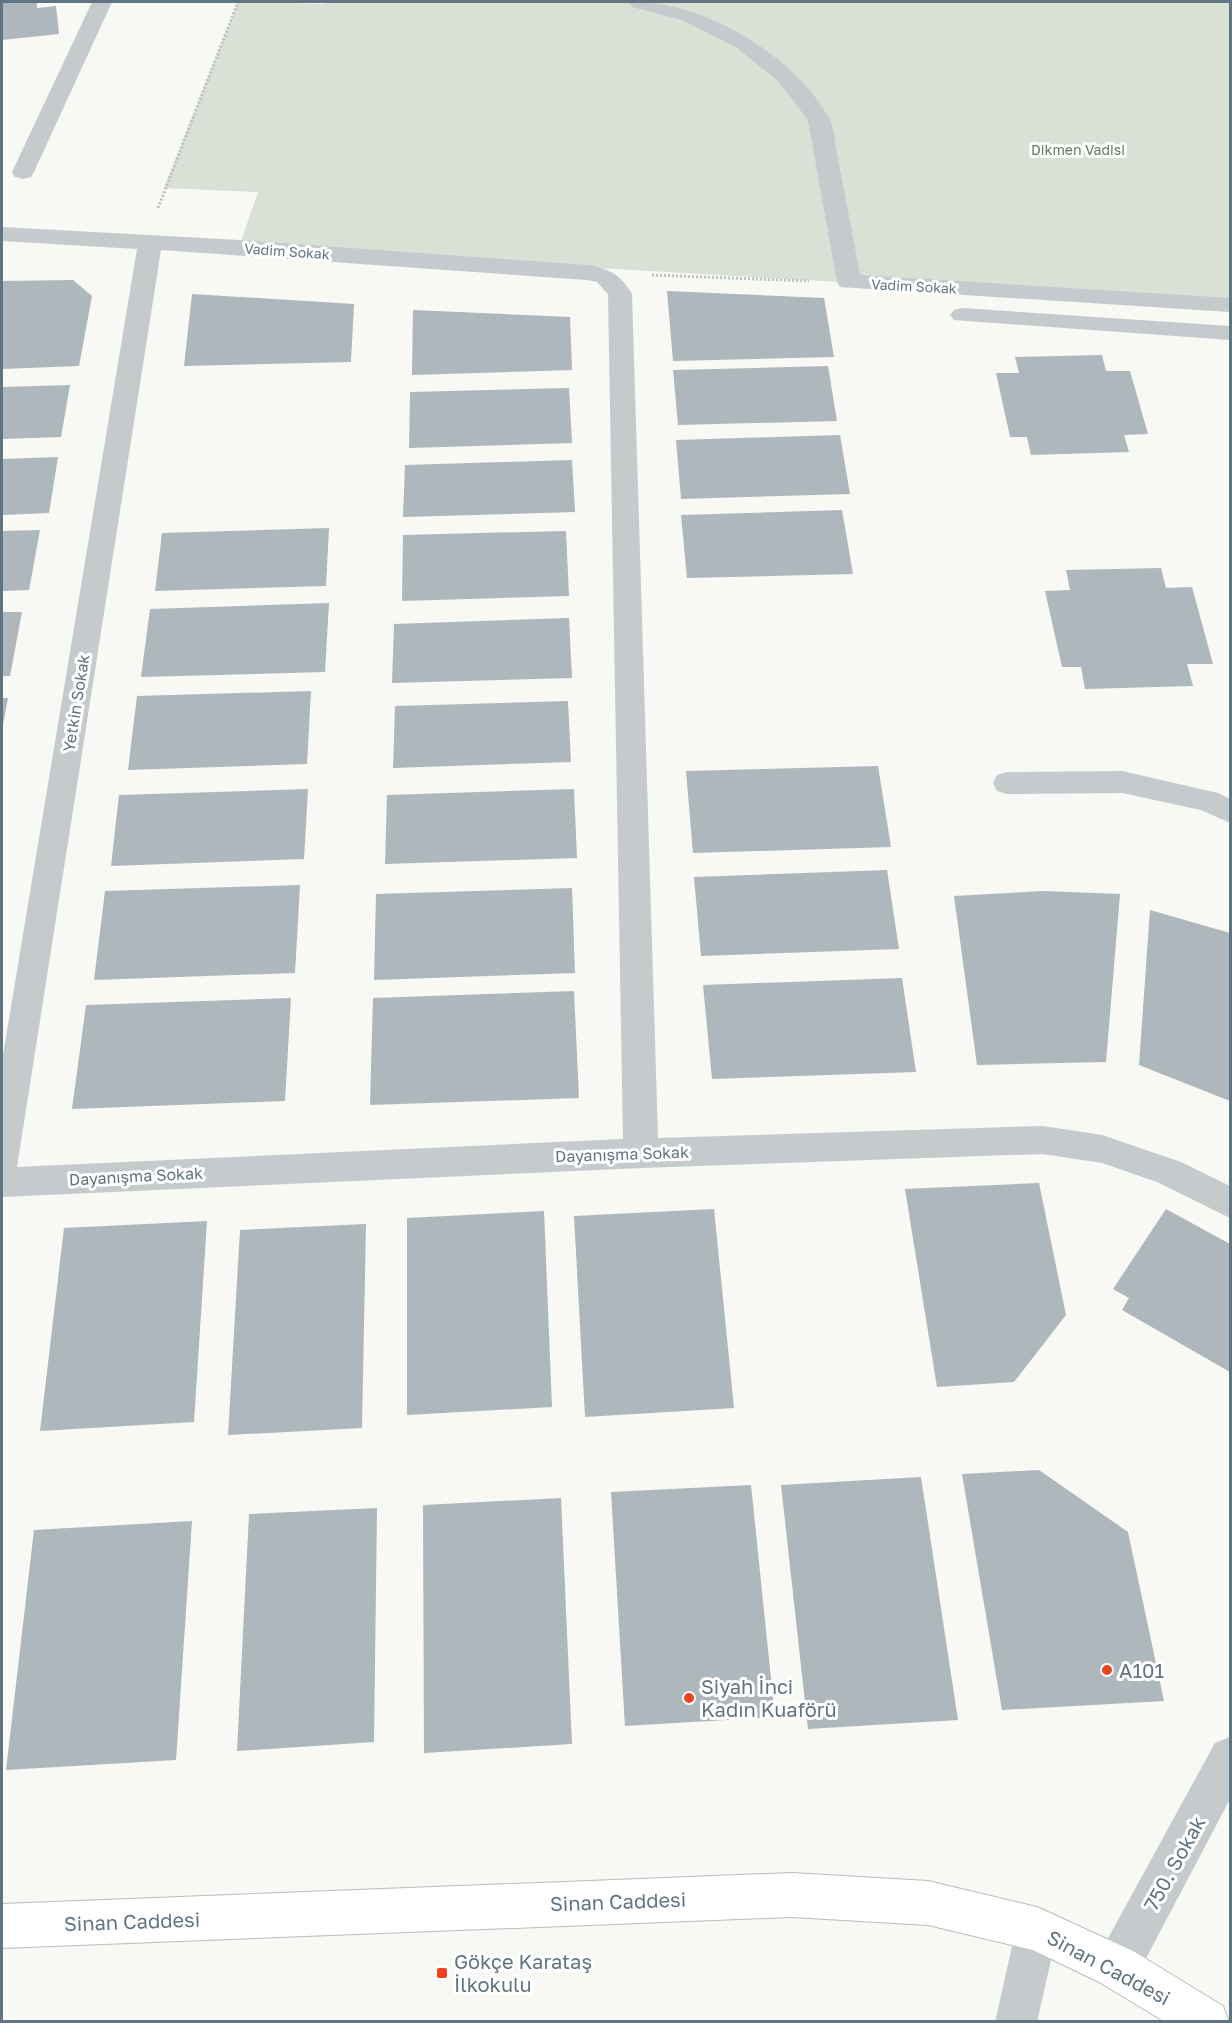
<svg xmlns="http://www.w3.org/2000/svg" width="1232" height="2023" viewBox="0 0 1232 2023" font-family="'Golos Text',sans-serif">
<rect width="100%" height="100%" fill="#f8f8f4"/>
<polygon fill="#d9e0d5" points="238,2 325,4 327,2 1230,2 1230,305 239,247 258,192 164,188"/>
<g fill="#adb7bc">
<polygon points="2,2 37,2 37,8 56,6 59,34 2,40"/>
<polygon points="73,280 92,296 79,366 2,369 2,281"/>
<polygon points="667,291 824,298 834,357 673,361"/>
<polygon points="192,294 354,304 351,362 184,366"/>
<polygon points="413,310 570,317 572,370 412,375"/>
<polygon points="1102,355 1106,371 1130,371 1148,434 1124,435 1129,452 1031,455 1027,437 1010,437 996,373 1019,373 1015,357"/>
<polygon points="828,366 837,421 678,425 673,370"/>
<polygon points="70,385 61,437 2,439 2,387"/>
<polygon points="569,388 572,443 409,448 410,392"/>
<polygon points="840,435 850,494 681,499 676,440"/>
<polygon points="58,457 49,513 2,515 2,459"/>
<polygon points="572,460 575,512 403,517 405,465"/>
<polygon points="842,510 853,574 687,578 681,515"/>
<polygon points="329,528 326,586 155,591 162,533"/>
<polygon points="40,530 29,590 2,591 2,531"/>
<polygon points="566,531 569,596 402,601 403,535"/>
<polygon points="1161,568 1166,588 1192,587 1213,664 1187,664 1193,686 1085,689 1081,667 1062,667 1045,591 1070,590 1066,570"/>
<polygon points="329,603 325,672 141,677 150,609"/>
<polygon points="2,612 22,612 10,676 2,676"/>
<polygon points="569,618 572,678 392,683 394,624"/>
<polygon points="311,691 307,764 128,770 137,696"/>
<polygon points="2,698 8,698 3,725 2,725"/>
<polygon points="568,701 571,762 393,768 395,706"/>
<polygon points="878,766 891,847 693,853 686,771"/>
<polygon points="308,789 304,859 111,866 119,795"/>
<polygon points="574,789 577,858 385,864 387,795"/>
<polygon points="887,870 899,949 701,956 694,877"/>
<polygon points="300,885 295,973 94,980 105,891"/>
<polygon points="572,888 575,973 374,980 376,894"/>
<polygon points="1044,891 1120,894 1106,1062 977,1065 954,896"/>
<polygon points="1150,910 1230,933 1230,1101 1139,1065"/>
<polygon points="902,978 916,1072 712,1079 703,985"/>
<polygon points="574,991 579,1098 370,1105 373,998"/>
<polygon points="291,998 285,1101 72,1109 86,1005"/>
<polygon points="1039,1183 1066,1315 1014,1382 937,1387 905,1189"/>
<polygon points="714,1209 734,1408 585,1417 574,1216"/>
<polygon points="1166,1209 1230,1244 1230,1372 1122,1310 1129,1298 1113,1289"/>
<polygon points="544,1211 552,1407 407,1415 407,1218"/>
<polygon points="207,1221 194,1422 40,1431 64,1228"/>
<polygon points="366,1224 362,1428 228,1435 240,1230"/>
<polygon points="1039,1470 1128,1532 1164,1701 1002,1710 962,1474"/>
<polygon points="921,1477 958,1720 808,1729 781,1485"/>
<polygon points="751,1485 775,1717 625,1726 611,1492"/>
<polygon points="561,1498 572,1744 424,1753 423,1505"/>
<polygon points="377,1508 374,1742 237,1751 249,1514"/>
<polygon points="192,1521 176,1760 6,1770 34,1530"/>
</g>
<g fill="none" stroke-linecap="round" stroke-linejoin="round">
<defs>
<polygon id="secondary" points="792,1873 928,1881 1037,1907 1133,1951 1223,2006 1229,2022 1165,2022 1101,1983 1033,1950 928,1925 792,1917 2,1948 2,1904"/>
</defs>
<use href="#secondary" stroke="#b7bdc1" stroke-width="2"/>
<g stroke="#bec1c3" stroke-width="3" stroke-dasharray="2 2" stroke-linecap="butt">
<polyline points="158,208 238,2"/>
<polyline points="652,275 809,281"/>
</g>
<g fill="#c5cacc" fill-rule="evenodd">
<polygon points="92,2 112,2 34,172 31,177 23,179 15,177 12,172"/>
<polygon points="962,308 1230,326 1230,340 954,320 950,315 954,310"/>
<polygon points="1122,771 1218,793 1230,799 1230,823 1201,810 1122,793 1007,794 997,791 993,783 997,775 1007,772"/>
<polygon points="1037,1908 1052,1914 1058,1929 1037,2022 995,2022 1016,1929 1022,1914"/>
</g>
<g fill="#c5cacc" fill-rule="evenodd">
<path d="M629,2c74,-2 165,53 200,116 6,11 6,28 9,40 7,39 15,78 22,117l370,23v14l-390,-25 -3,-5 -29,-162 -30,-39 -41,-33 -55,-28 -50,-13z"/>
<path d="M2,227l237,13 348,25c22,3 34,10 45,29l26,844 385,-12 59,9 79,27 49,24v32l-73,-36 -55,-19 -59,-9 -402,14 -639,29v-136l135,-812 -135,-8zM161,250l426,30 10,2 11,12 15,845 -606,28z"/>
<polygon points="1230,1737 1230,1799 1133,1983 1117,1989 1101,1983 1095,1967 1101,1951 1215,1743"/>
</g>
<use href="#secondary" fill="#fff" fill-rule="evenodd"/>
</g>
<g fill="#ef431d" stroke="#fff" stroke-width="2">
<circle cx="1107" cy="1670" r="6"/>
<circle cx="689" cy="1698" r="6"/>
<rect x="436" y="1967" width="12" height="12" rx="3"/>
</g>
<g text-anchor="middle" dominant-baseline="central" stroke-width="6" stroke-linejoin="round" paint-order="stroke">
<g font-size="14" fill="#667960" stroke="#fff">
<text x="1078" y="149">Dikmen Vadisi</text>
</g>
<g font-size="14" fill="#607581" stroke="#fff">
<text transform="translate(287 251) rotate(4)">Vadim Sokak</text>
<text transform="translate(914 286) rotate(3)">Vadim Sokak</text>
</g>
<g font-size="16" fill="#607581" stroke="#fff">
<text transform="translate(76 703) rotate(-81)">Yetkin Sokak</text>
<text transform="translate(622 1154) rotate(-2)">Dayanışma Sokak</text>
<text transform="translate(136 1176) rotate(-3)">Dayanışma Sokak</text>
</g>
<g font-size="20" fill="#607581" stroke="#fff" text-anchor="start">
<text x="1119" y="1670">A101</text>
<text x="701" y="1686">Siyah İnci<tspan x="701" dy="23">Kadın Kuaförü</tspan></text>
<text x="454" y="1961">Gökçe Karataş<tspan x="454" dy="23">İlkokulu</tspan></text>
</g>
<g font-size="20" fill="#607581" stroke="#fff">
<text transform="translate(1174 1863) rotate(-61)">750. Sokak</text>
<text transform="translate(618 1901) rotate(-2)">Sinan Caddesi</text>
<text transform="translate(132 1921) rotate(-2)">Sinan Caddesi</text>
<text transform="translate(1109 1967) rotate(28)">Sinan Caddesi</text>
</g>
</g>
<rect width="1232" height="2023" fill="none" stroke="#607581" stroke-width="6"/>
</svg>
